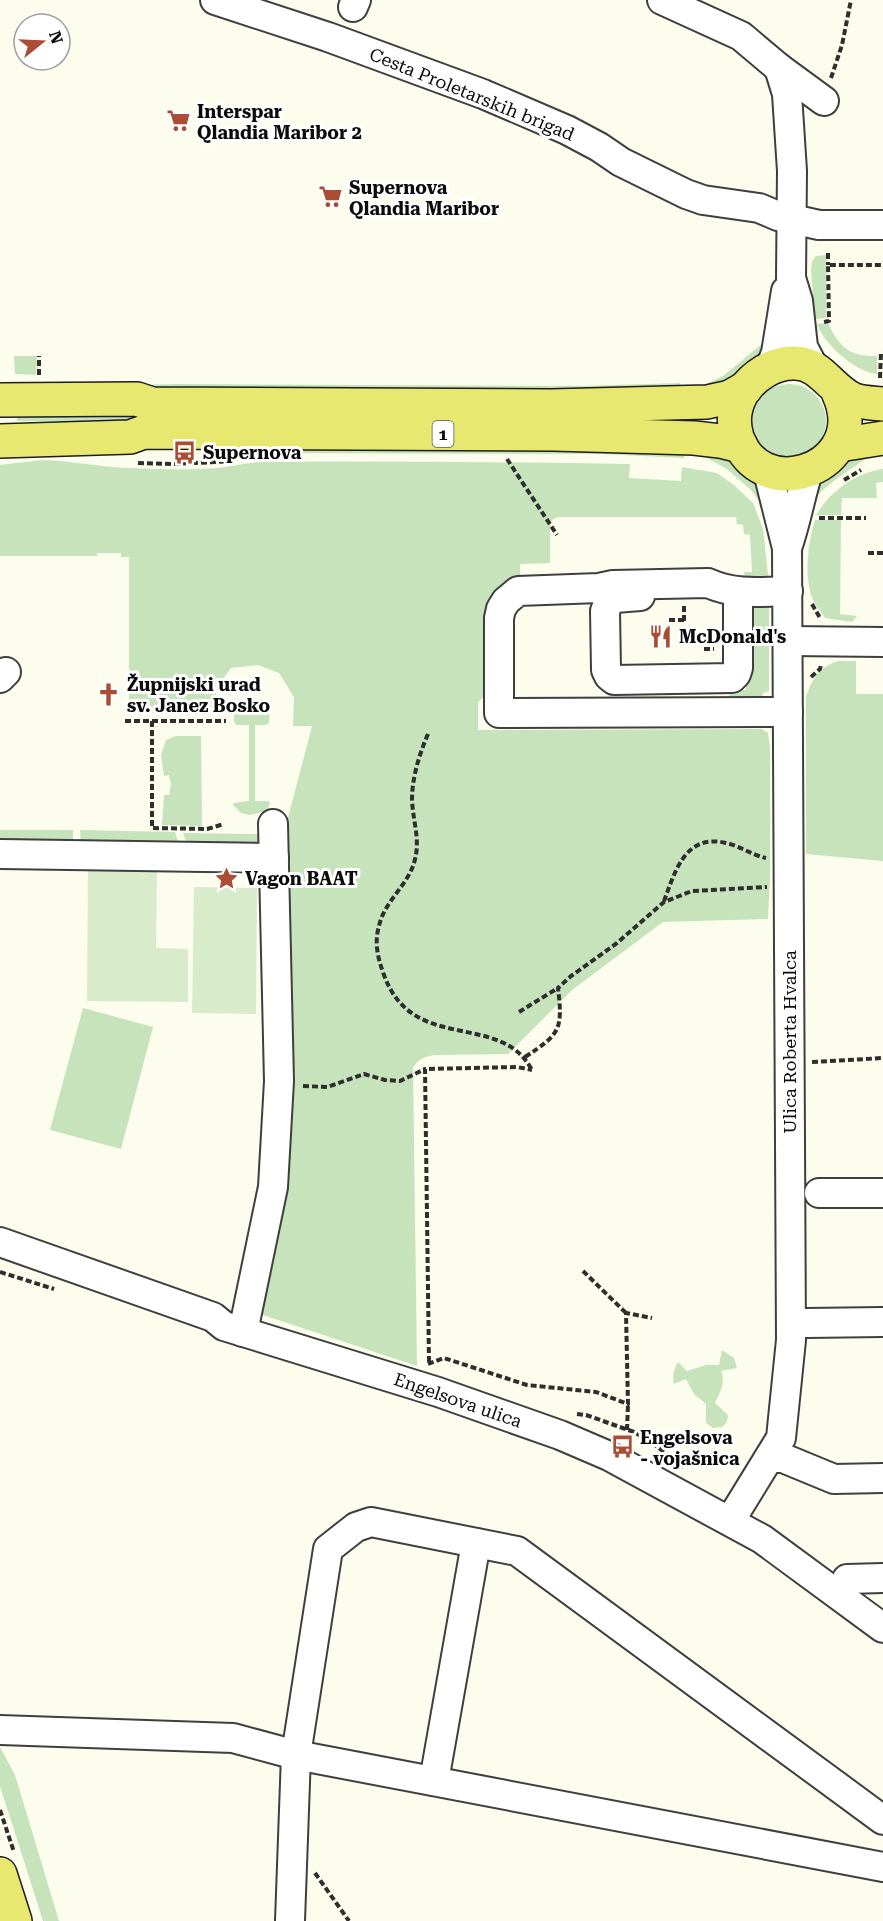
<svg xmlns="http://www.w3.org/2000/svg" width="883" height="1921" viewBox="0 0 883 1921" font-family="'Roboto Serif',serif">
<rect width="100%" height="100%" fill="#fcfded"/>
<g fill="#c6e3bb">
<polygon points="826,255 826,318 815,319 811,270 812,261 816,256"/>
<path d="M828,323c11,24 22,34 49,33v18c-22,-2 -53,-30 -60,-50z"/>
<polygon points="768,339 768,348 724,384 705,387 708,383 723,376"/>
<polygon points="14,356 37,356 36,375 15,374"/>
<polygon points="680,383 685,392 20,388 176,384 580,386"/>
<circle cx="789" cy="421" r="37"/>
<polygon points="17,416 683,416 683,425 17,421"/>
<polygon points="266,445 685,449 684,458 601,454 260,453 215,459 214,454"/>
<polygon points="704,454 729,460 761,490 764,507 751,490 727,469 707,458"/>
<path d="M871,455c-17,13 -47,29 -58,47l2,-14 12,-7 29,-25z"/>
<path d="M43,460c29,1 57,7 86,8 31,1 64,3 96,-1 13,-2 26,-5 40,-5 122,-1 243,0 365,2l-1,14 52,3 1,-14 35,6 18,13 18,17 10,26 6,55 -23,-3 -2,-9h8l-2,-37 -6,-1 -1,-9 -6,-1 -1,-7h-178l-6,3 -2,3v40l-30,1v15l-33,115 -9,8v28l284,-1 6,4 2,15v129l-2,42 -105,3 -91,68 -64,64 -73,1c-11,2 -17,4 -22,13l4,298 -157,-52 20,-466 32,-122h-19l1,-29 -15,-24 -21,-8 -27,3 -15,20v24l-64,1 -2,-9 -21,1v-148h-8v-4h-24v3h-97v-91z"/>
<path d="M883,469v13l-7,1 1,15h-35l-1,17h-25c15,-24 39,-42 67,-46z"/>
<path d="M815,520h26l-1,94 17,2 -5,6 -27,-4c-3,-6 -8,-10 -11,-16 -11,-23 -6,-59 1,-82z"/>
<polygon points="750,606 769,606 769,691 763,693 761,702 726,702 726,698 735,690 746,690 745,655"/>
<path d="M838,661h18v33h27v167l-77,-7v-157c7,-19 12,-29 32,-36z"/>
<polygon points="239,699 266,699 270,707 269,723 266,725 255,725 255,801 268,801 270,803 267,811 250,815 241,813 233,805 234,803 249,801 249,725 236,725 234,721 234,703"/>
<polygon points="176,736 201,736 202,826 162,825 164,795 169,795 171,784 169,775 164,776 161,755 166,740"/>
<rect x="0" y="830" width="73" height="19"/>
<polygon points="80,830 175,832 181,850 81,848"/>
<polygon points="183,833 256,834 261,835 266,845 189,850"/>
<polygon points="83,1008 153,1027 121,1149 50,1130"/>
<path d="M722,1350l12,8 3,10 -16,3c5,12 -1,21 -6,32l13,12 -1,7 -5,5 -9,1 -7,-5v-19l-12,-10 -8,-15 -12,5c-2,-9 0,-15 4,-22l9,9 19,-6h13z"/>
<polygon points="0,1747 15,1775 59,1921 43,1921 0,1786"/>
</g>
<g fill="#d8ebcb">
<polygon points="88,867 157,868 156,948 188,949 188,1002 87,1001"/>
<polygon points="194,887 257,888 256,1014 192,1013"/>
</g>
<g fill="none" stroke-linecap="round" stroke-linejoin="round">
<defs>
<g id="minor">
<polyline points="215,0 328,37 483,94 567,130 599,147 621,162 686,194 703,200 759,208 778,216 819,225 883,225"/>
<polyline points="662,0 741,36 779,68 824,101"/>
<polyline points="353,7 356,0"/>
<polyline points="779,68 787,94 792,171 791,278 798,301 803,347 814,368"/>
<polyline points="770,368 776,353 786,291"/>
<path d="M787,548c9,-25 13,-51 21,-76"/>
<path d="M788,591c-28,1 -54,4 -80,-8l-95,2 -14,3 -81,3 -12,10 -5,8 -2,9v95l289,-1"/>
<polyline points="640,596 615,598 609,601 605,611 606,670 609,676 614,680 732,678 736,674 738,668 738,593"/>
<polyline points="789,641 883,642"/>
<polyline points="0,678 6,672"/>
<polyline points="0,854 274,858"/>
<polyline points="819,1193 883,1193"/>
<polyline points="0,1242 213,1317 224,1326 438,1392 560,1435 609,1456 762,1539 883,1628"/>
<polyline points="806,1323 883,1322"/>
<polyline points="243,1332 273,1187 279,1081 273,824"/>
<polyline points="769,1458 783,1458 834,1479 883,1478"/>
<polyline points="730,1521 781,1438 791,1340 787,548 768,472"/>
<polyline points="847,1579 883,1578"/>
<polyline points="0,1730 233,1738 296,1755 883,1867"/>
<polyline points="434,1781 476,1543"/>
<polyline points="290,1921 296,1755 328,1549 356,1527 371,1522 517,1551 883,1820"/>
</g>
<g id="major">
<path d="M837,389c2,6 5,12 6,17 17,65 -83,98 -106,31 -5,-16 -3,-30 5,-44 11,-17 32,-31 53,-30 25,0 36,26 57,36 9,4 21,4 31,5"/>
<polyline points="0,400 137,399 152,404 552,406 707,402 730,397 746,388"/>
<polyline points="0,441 130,437 144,432 554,434 694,438 720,441 741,446"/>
<polyline points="839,445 883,438"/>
<polyline points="0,1874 15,1921"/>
</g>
</defs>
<use href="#minor" stroke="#3f3f3f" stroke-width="32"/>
<use href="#major" stroke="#1d1d1d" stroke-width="36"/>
<g stroke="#2e2e2e" stroke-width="4" stroke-dasharray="6 3" stroke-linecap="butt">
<polyline points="831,78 842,45 851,0"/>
<polyline points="828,253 828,265"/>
<polyline points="824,322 829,321 828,265 883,265"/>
<polyline points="39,375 39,356"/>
<polyline points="880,378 881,353 883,353"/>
<polyline points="507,459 557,535"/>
<polyline points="138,463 175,464 235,461"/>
<polyline points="844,480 861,470"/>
<polyline points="819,518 866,518"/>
<polyline points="868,553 883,553"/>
<polyline points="812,604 820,618"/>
<polyline points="684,606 684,624"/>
<polyline points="669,620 684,620"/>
<polyline points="704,649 714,649"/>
<polyline points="811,677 820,669 821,665"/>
<polyline points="125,721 226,721"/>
<polyline points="152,721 152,828 207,829 224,824"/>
<path d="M428,734c-9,21 -16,44 -16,66 1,22 9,41 2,63 -7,23 -30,39 -35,63 -5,17 -1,33 5,49 29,80 116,35 148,95"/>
<path d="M664,901c11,-29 21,-68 62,-58 14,3 26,12 40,15"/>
<polyline points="519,1012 558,988"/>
<path d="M525,1057c35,-23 38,-27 33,-69l13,-12 46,-33 47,-41 28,-11 75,-4"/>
<polyline points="812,1062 883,1058"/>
<polyline points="303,1086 327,1087 364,1074 385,1080 400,1081 425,1069"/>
<polyline points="583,1271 626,1313"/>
<polyline points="0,1272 54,1289"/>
<polyline points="429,1362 425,1069 517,1067 532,1070"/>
<polyline points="428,1364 444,1358 527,1385 596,1392 628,1404 626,1313 652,1318"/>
<polyline points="577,1414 586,1415 634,1432 651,1442 684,1467"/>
<polyline points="627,1430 628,1404"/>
<polyline points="0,1810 14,1852"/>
<polyline points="315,1873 349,1921"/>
</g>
<use href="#minor" stroke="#fff" stroke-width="28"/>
<use href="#major" stroke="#e8e871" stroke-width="33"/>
</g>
<defs>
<symbol id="supermarket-bare" viewBox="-9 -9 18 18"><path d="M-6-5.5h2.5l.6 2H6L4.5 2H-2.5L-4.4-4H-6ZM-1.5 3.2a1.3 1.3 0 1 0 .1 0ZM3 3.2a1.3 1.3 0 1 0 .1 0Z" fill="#ab4d34" stroke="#fff" stroke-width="2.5" paint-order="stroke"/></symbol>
<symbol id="bus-bare" viewBox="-9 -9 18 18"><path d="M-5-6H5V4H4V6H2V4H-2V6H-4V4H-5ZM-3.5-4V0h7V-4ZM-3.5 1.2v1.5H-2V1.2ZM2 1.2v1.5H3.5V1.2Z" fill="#ab4d34" stroke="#fff" stroke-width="2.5" paint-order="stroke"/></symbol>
<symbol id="restaurant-bare" viewBox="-9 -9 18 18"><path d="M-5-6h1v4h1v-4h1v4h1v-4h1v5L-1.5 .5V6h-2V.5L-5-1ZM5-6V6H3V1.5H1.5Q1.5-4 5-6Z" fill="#ab4d34" stroke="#fff" stroke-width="2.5" paint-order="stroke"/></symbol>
<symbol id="church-bare" viewBox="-9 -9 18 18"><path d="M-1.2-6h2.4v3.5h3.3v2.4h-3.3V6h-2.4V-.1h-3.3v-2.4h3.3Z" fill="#ab4d34" stroke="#fff" stroke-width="2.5" paint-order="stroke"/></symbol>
<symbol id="sight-bare" viewBox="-9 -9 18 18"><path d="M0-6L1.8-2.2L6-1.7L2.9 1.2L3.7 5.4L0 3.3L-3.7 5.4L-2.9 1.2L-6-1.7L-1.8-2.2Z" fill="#ab4d34" stroke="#fff" stroke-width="2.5" paint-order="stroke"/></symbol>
</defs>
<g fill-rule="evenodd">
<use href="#supermarket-bare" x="162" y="104" width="33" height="33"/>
<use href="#supermarket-bare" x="314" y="180" width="33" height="33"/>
<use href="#bus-bare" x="168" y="436" width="33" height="33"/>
<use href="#restaurant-bare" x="644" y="620" width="33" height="33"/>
<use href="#church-bare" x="92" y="678" width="33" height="33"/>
<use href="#sight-bare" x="210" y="862" width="33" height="33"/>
<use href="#bus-bare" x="606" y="1430" width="33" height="33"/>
</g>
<g text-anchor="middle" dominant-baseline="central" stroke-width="6" stroke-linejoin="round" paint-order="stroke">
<rect fill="#fff" stroke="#555" stroke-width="1.5" x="432.5" y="421" width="21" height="26" rx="4.5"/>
<g font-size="16" font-weight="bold" fill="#0c0c0c">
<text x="443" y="434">1</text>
</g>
<g font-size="18" fill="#0c0c0c" stroke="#fff">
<text transform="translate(472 94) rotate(22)">Cesta Proletarskih brigad</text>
<text transform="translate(789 1042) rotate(-90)">Ulica Roberta Hvalca</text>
<text transform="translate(458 1400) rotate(19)">Engelsova ulica</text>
</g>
<g font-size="18" font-weight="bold" fill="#0c0c0c" stroke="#fff" text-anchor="start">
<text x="197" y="111">Interspar<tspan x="197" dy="21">Qlandia Maribor 2</tspan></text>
<text x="349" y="187">Supernova<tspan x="349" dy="21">Qlandia Maribor</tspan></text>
<text x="203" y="452">Supernova</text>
<text x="679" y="636">McDonald's</text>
<text x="127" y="684">Župnijski urad<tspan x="127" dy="21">sv. Janez Bosko</tspan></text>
<text x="245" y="878">Vagon BAAT</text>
<text x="640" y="1437">Engelsova<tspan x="640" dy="21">- vojašnica</tspan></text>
</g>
</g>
<g transform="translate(42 42) rotate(72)"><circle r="28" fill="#ffffff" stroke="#9e9e9e" stroke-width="1.5"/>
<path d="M0-4.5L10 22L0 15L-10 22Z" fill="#ab4d34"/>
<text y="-9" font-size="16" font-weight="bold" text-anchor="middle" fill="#0c0c0c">N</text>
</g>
</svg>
